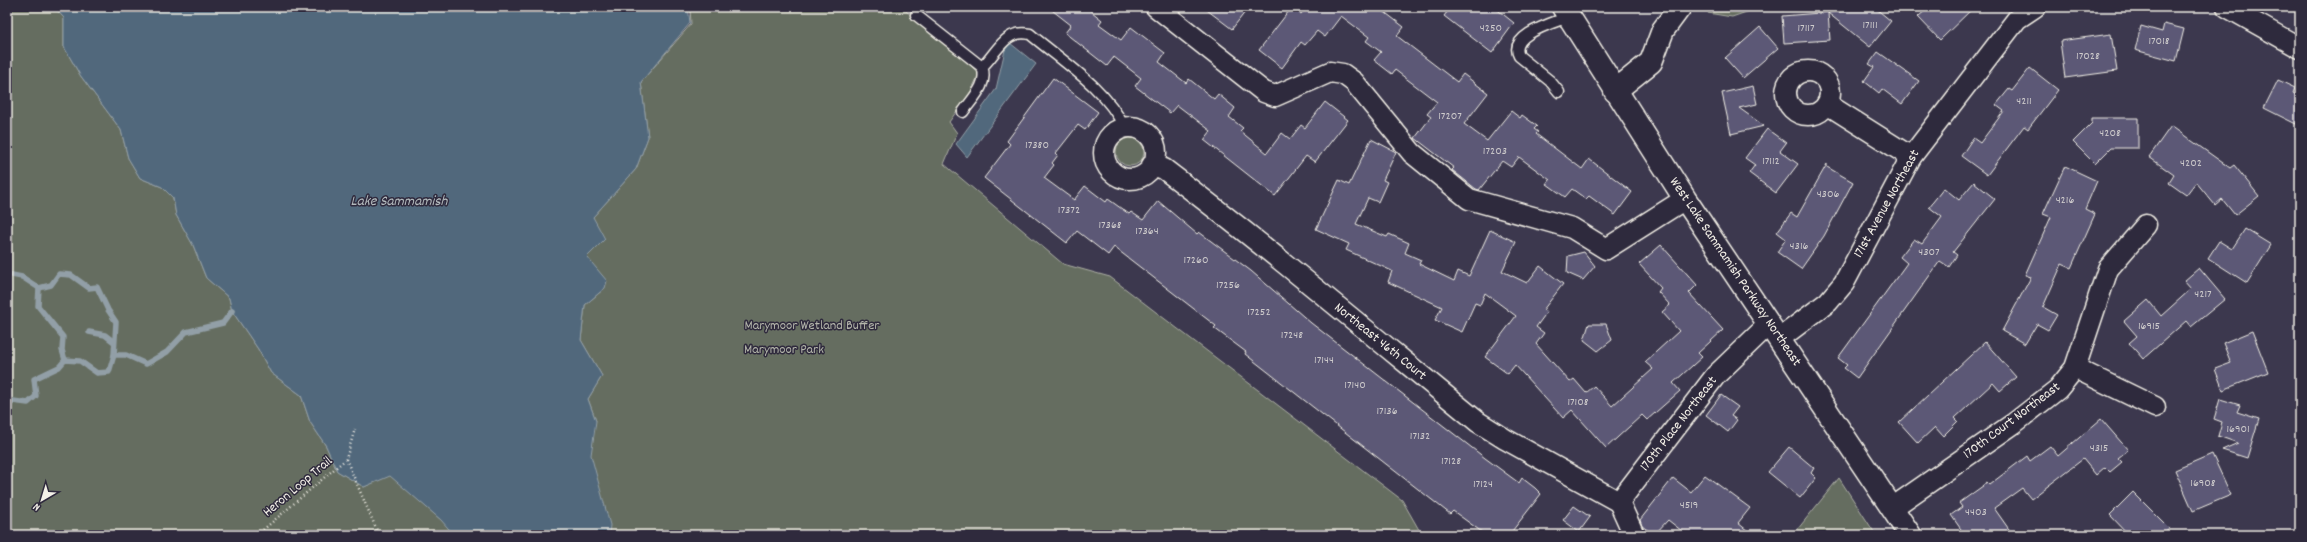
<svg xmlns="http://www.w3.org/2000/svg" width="2307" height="542" viewBox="0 0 2307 542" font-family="Dekko,sans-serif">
<rect width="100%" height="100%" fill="#3c384e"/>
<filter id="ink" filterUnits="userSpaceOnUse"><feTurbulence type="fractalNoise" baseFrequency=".025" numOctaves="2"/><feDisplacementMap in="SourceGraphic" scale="8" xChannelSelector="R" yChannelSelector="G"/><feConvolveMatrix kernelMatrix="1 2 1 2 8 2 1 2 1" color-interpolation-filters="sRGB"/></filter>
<g filter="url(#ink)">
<g fill="#656d60" stroke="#acafa4">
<polygon points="7,7 54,7 64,18 64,47 80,75 121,130 128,158 140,178 162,187 173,198 176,215 193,245 206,278 229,298 232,311 258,349 271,373 301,395 310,422 326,446 337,471 364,487 390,475 440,519 596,421 588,399 602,376 581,340 585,305 605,288 587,257 593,217 636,169 648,137 641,82 691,24 690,7 901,7 959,54 979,74 971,91 949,122 957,133 944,164 1063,264 1110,277 1402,500 1422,535 7,535"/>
<polygon points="1710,7 1761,7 1732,17 1708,13"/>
<circle cx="1130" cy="152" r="14"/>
<polygon points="1839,478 1876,535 1793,535"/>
</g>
<g fill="#51687c" stroke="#929fa7">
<polygon points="54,7 688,7 690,23 641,82 648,137 636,169 593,217 605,239 587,257 607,281 605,288 585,305 581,340 602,376 588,399 596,421 591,455 610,525 609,535 454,535 441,520 390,476 364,487 337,471 326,446 310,422 301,395 271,373 258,349 232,311 229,298 206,278 193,245 176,215 173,198 162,187 140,178 128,158 121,130 80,75 64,47 64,18"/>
<polygon points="1010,43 1036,64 967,157 956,144 996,89 1005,50"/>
</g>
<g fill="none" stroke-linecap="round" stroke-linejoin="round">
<g stroke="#929fa7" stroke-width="5.5">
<polyline points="7,274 22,277 39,288 38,306 63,337 62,350 65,360"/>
<polyline points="39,288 51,285 59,274 71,275 89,288 97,287 108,310 116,322 114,355"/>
<polyline points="89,332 105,335 114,342"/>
<polyline points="7,408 13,401 28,403 36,396 34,379 59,367 65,360 80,361 97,373 109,372 114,355 126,355 146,364 167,352 186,332 223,323 232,311"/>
</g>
</g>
<g fill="#5b5976" stroke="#f4f1e8">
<polygon points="1048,7 1086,7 1102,20 1099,24 1121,40 1131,27 1165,53 1159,62 1186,83 1189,79 1214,99 1218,94 1235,108 1229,117 1243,128 1240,131 1267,153 1282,133 1290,139 1301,125 1305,128 1325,102 1348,120 1315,162 1306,156 1275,196 1204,140 1211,131 1177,105 1170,113 1135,86 1141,78 1114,57 1107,66 1065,33 1071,25"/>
<polygon points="1203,7 1249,7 1232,29"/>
<polygon points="1292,7 1301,14 1307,7 1378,7 1404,27 1397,36 1457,82 1463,74 1488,93 1464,124 1487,141 1511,111 1520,118 1522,115 1537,126 1534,129 1538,132 1536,134 1582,169 1589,159 1632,192 1615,215 1589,196 1586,199 1572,189 1565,197 1547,184 1550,180 1519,157 1511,167 1502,161 1479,190 1476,189 1452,170 1454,168 1415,138 1431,117 1427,114 1437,102 1395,70 1392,74 1374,60 1381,52 1366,41 1369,37 1341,16 1325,37 1317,31 1305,45 1301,42 1282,68 1259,50"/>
<polygon points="1451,7 1494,7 1514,23 1492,53 1444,16"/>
<polygon points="1848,7 1874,7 1891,21 1870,47 1828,13 1830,40 1784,43 1782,16 1845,11"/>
<polygon points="1929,7 1974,7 1940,40 1918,17"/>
<polygon points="2164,24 2184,29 2176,61 2135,50 2141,26 2162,32"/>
<polygon points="1760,27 1778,48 1743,78 1725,58"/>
<polygon points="2111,34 2117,71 2065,78 2060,41"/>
<polygon points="1878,52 1919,81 1902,104 1882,89 1879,93 1864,81 1874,67 1869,64"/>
<polygon points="2030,68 2058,90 2028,129 2024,126 1987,175 1961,156 1973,138 1980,143 2004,111 1996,105 2009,89 2012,91"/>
<polygon points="1053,78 1098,112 1085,130 1078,125 1056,153 1058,155 1052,163 1054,165 1044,178 1074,200 1085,186 1106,202 1108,199 1129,214 1131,212 1143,220 1158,201 1197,234 1199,232 1251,271 1311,323 1485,458 1519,483 1522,478 1535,488 1541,494 1509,535 1486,535 1453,511 1450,514 1245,354 1246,352 1214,328 1216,326 1114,247 1108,255 1077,231 1067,243 984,178 1010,144 1007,141"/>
<polygon points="2278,80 2295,88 2293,93 2300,97 2300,126 2264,108"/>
<polygon points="1753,86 1757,104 1739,108 1764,126 1731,134 1722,93"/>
<polygon points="2092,118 2138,118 2138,148 2111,148 2095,164 2073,142 2092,123"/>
<polygon points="2171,126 2230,168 2234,165 2259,196 2235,215 2222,199 2215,205 2196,182 2186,195 2169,183 2174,175 2149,157"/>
<polygon points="1767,129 1786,143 1780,151 1798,164 1776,193 1749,173 1755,165 1745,158"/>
<polygon points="1371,139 1396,152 1383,180 1387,182 1378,202 1368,198 1356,224 1387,237 1389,234 1409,243 1405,253 1421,260 1419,264 1454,281 1458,271 1469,276 1490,230 1516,242 1502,271 1527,283 1540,266 1563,284 1543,310 1547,312 1536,327 1544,333 1536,344 1570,382 1574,379 1586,393 1594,386 1612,406 1653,369 1645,362 1679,331 1662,312 1670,305 1658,292 1661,288 1639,264 1661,245 1697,285 1689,293 1723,330 1698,353 1702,357 1673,383 1680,391 1647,420 1642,415 1606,448 1572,410 1563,418 1515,365 1508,374 1485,357 1516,316 1485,293 1480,305 1475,303 1462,332 1435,320 1442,307 1388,282 1392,271 1346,250 1349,244 1316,229 1339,180 1349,185"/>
<polygon points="1827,164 1827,167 1853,182 1824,236 1801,269 1777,252 1786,239 1777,232 1791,213 1797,217"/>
<polygon points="2065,166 2097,181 2085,209 2095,214 2071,268 2062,264 2043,307 2057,315 2048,330 2037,324 2025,344 2002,331 2031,277 2025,275 2051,217 2043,214"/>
<polygon points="1974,182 1995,199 1953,252 1957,255 1949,267 1940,261 1857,378 1844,368 1847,365 1838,358 1907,263 1900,257 1914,239 1922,244 1942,217 1929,207 1944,188 1959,200"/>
<polygon points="2245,229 2271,245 2247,283 2208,258 2219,241 2232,249"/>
<polygon points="1584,252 1595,266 1583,280 1567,273 1568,256"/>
<polygon points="2199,268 2225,299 2191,327 2186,321 2143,359 2129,343 2137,336 2124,321 2148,300 2161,316 2191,289 2184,281"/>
<polygon points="1589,324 1606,324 1612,340 1598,351 1584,340"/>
<polygon points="2252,331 2268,372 2223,390 2215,369 2231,363 2223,343"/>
<polygon points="1985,342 2016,377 2000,391 1993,383 1955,418 1958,421 1943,436 1935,427 1918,443 1899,422"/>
<polygon points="1721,395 1738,407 1731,416 1737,420 1728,432 1706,415"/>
<polygon points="2220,399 2240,405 2237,412 2259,419 2247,458 2222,450 2238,443 2218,436 2222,422 2214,419"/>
<polygon points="2101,419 2128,450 2118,458 2122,462 2110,472 2105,467 2096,475 2083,459 2031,499 2022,488 1994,508 2013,535 1965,535 1951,515 1962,507 1959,503 1987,483 1989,485 2027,456 2030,461 2050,446 2058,456"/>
<polygon points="1789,447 1814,468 1811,473 1816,478 1800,498 1768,472"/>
<polygon points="2212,454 2231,495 2193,511 2175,470"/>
<polygon points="1705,475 1750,508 1738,523 1753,535 1687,535 1668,520 1654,535 1642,526 1640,520 1673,478 1691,492"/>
<polygon points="2133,492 2169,528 2161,535 2129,535 2110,515"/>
<polygon points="1574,506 1590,517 1579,532 1563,520"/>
</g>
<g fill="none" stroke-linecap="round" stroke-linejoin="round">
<defs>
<g id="lane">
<path d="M916,15l66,52c16,-15 22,-38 48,-33 32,27 76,54 94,93"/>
<path d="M1559,92l-9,-11 -31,-25c-11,-21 34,-33 49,-39"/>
<path d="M963,112c9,-13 26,-28 19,-45"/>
</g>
<g id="street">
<polyline points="1156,7 1264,92 1275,96 1330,72 1343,74 1354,82 1412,153 1469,199 1572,228 1606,249 1685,199"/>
<polyline points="2227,7 2300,48"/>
<circle cx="1808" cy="93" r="22"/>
<polyline points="1827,104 1911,157"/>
<circle cx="1130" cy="153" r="26"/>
<path d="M1152,165l12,4c107,81 210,168 314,253l27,17 114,63"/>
<polyline points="1779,339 1828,302 1844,283 1911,157 2017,19 2035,7"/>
<polyline points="2075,368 2155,407"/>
<polyline points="1892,508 2013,424 2058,389 2075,368 2108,269 2146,225"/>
<polyline points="1634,535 1619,502 1716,375 1769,324"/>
</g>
<g id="secondary">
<polyline points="1563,7 1685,199 1910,535"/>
<polyline points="1615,91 1651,62 1663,30 1680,7"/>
</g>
</defs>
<use href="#lane" stroke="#f4f1e8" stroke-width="13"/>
<use href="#street" stroke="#f4f1e8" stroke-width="23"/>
<use href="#secondary" stroke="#f4f1e8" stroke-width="25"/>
<g stroke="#f4f1e8" stroke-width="2.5" stroke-dasharray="1 3" stroke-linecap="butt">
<polyline points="346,459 379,535"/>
<polyline points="257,535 346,459 355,429"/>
</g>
<use href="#lane" stroke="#2f2a3d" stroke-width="10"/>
<use href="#street" stroke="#2f2a3d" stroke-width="20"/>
<use href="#secondary" stroke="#2f2a3d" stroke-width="22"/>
</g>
</g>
<g text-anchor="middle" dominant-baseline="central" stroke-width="3" stroke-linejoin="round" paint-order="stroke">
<g font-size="12" fill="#cecbcc">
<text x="1870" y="25">17111</text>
<text x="1491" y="28">4250</text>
<text x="1806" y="28">17117</text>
<text x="2159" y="41">17018</text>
<text x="2088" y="56">17028</text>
<text x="2024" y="101">4211</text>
<text x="1450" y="116">17207</text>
<text x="2110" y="133">4208</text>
<text x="1037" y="145">17380</text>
<text x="1495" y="151">17203</text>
<text x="1771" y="161">17112</text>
<text x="2191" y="163">4202</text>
<text x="1828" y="194">4306</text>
<text x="2065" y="200">4216</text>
<text x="1069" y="210">17372</text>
<text x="1110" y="225">17368</text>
<text x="1147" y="231">17364</text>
<text x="1799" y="246">4316</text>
<text x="1929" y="252">4307</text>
<text x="1196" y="260">17260</text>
<text x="1228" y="285">17256</text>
<text x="2203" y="294">4217</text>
<text x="1259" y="312">17252</text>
<text x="2149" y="326">16915</text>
<text x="1292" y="335">17248</text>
<text x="1324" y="360">17144</text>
<text x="1355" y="385">17140</text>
<text x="1578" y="402">17108</text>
<text x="1387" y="411">17136</text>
<text x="2238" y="429">16901</text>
<text x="1420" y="436">17132</text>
<text x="2099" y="448">4315</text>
<text x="1451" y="461">17128</text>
<text x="2203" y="483">16908</text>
<text x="1483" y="484">17124</text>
<text x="1689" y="505">4519</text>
<text x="1976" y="512">4403</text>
</g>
<g font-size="14" fill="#f4f1e8" stroke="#2f2a3d">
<text transform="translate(1887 204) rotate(-61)">171st Avenue Northeast</text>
<text transform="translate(1735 272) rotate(56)">West Lake Sammamish Parkway Northeast</text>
<text transform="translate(1380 342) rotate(39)">Northeast 46th Court</text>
<text transform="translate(2012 421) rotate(-37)">170th Court Northeast</text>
<text transform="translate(1679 424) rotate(-52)">170th Place Northeast</text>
<text transform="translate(298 487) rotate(-40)">Heron Loop Trail</text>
</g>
<g font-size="14" fill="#b4b6ab" stroke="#2f2a3d">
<text x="812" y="326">Marymoor Wetland Buffer</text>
<text x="784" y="350">Marymoor Park</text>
</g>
<g font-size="15" font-style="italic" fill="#b3babd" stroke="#2f2a3d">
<text x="399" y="202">Lake Sammamish</text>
</g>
</g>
<rect width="2307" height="542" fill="none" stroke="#2f2a3d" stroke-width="24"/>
<rect x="12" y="12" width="2283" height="518" fill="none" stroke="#f4f1e8" stroke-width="1.5" filter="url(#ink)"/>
<g transform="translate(42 500) rotate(218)" stroke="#2f2a3d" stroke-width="3" paint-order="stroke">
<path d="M0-3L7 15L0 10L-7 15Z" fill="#f4f1e8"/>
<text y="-6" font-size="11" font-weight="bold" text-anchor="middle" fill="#f4f1e8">N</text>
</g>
</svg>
